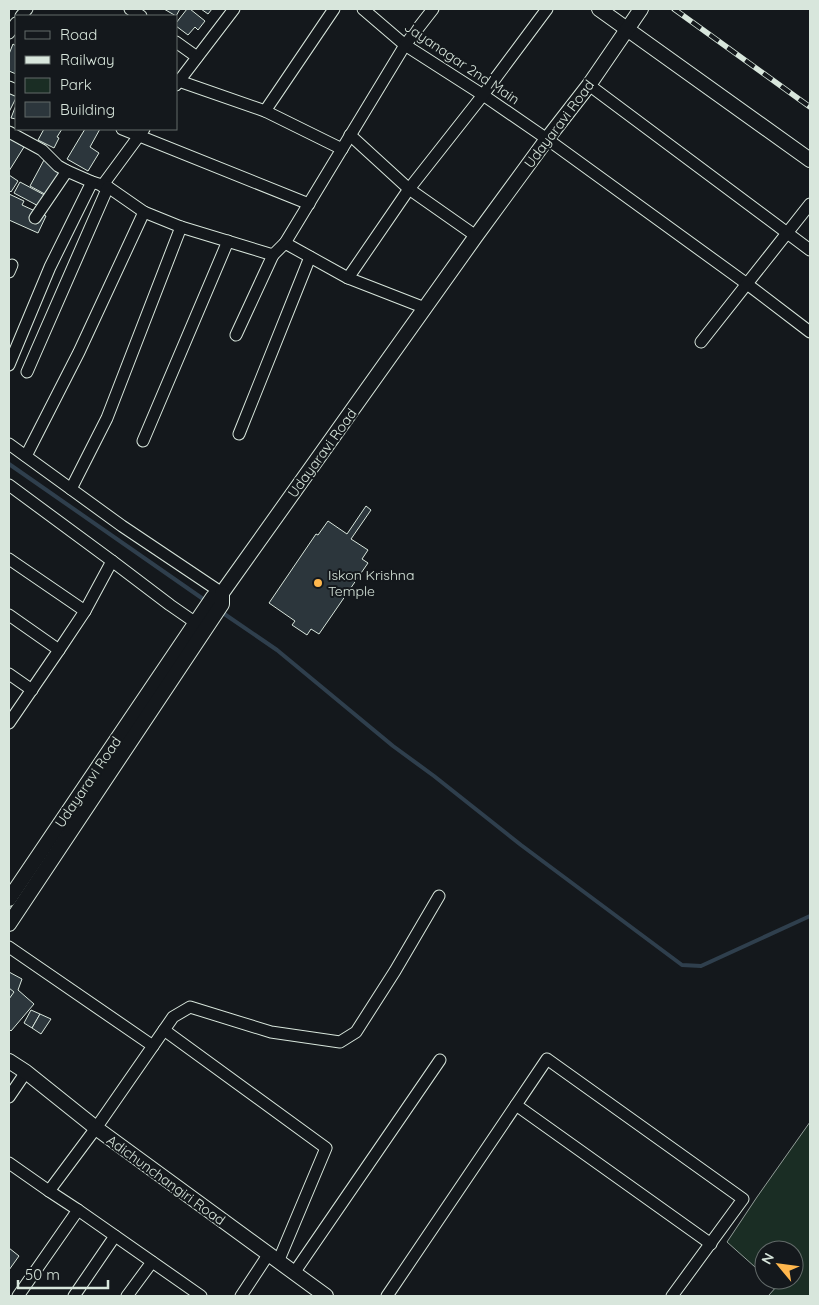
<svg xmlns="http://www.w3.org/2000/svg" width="819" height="1305" viewBox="0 0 819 1305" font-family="Quicksand,sans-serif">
<rect width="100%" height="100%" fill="#14181c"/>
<polygon fill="#1a2d24" stroke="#939e99" points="810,1122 810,1296 771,1296 769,1295 777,1286 770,1280 794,1280 794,1250 764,1250 764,1275 727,1242 757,1197"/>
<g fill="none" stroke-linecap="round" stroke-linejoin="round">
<g stroke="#2f3f4d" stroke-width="4">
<polyline points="9,464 206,601"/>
<polyline points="220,611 277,650 393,746 434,776 521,845 682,965 701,966 810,916"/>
</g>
</g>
<g fill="#2c363c" stroke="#d8e6dc">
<polygon points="164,9 180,9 176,16"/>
<polygon points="187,9 190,9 205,21 198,30 195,27 188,35 176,26 176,23"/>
<polygon points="201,9 212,9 208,14"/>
<polygon points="13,44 16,46 16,74 9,71 9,54"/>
<polygon points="9,91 16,94 16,98 9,112"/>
<polygon points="16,105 16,119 11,118"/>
<polygon points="44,129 62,129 57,137 59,138 54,148 38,140"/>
<polygon points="85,129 100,129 90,147 99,153 88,171 67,159"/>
<polygon points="9,138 24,147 9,171"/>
<polygon points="44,160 67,172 52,198 30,186"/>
<polygon points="9,175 18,181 11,192 9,190"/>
<polygon points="20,182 50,198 44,209 14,193"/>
<polygon points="9,194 24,201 22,205 46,216 38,233 9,220"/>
<polygon points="366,506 371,510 351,539 368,550 362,559 368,563 319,634 311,629 307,635 292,625 295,621 269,603 316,534 318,535 328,521 347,534"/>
<polygon points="9,972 22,979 18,990 34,1004 11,1031 9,1029"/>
<polygon points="9,988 14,992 9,999"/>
<polygon points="31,1010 40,1014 32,1028 24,1023"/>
<polygon points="40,1014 51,1019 41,1034 32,1028"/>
<polygon points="9,1248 19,1256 9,1270"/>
</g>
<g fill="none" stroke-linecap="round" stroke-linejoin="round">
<defs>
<g id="minor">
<polyline points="130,9 141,16"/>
<polyline points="363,9 405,45 483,95 547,139 747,284 810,332"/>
<polyline points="21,16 27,9"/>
<polyline points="9,33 16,23"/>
<polyline points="176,42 197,57"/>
<polyline points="176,80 265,111 334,9"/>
<polyline points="176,85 234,9"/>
<polyline points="589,85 810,250"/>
<polyline points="9,87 16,90"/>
<polyline points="265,111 342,149"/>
<polyline points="122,129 309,204"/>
<polyline points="9,132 42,150 58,166 67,171 92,182 108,187 144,212 79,352 26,456"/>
<polyline points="350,135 409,189 476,236"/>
<polyline points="102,186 144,129"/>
<polyline points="144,212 181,227 273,255 285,243 348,278 409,189 483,95 547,9"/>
<polyline points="35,218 67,171"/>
<polyline points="285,243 405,45 433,9"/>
<polyline points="9,272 12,265"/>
<polyline points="348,278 425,308"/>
<polyline points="236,335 273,255"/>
<polyline points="701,342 810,204"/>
<polyline points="9,365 50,267 92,182"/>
<polyline points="27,372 108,187"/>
<polyline points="239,434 310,257"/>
<polyline points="143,441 228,241"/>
<polyline points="9,444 122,526 222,593"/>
<polyline points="9,485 112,561"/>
<polyline points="71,489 107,418 181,227"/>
<polyline points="9,559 85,611"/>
<polyline points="9,615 59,650"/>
<polyline points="9,674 32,690"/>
<polyline points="9,723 59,650 85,611 112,561 170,605 196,623"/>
<polyline points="9,947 153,1046"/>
<polyline points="164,1030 326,1148 278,1262"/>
<polyline points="9,1097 26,1072"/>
<polyline points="516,1105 711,1244"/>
<polyline points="9,1163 49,1191"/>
<polyline points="294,1273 440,1060"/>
<polyline points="18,1296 78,1210"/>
<polyline points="74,1296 115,1236"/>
<polyline points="127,1296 152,1262"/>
<polyline points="201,1296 78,1210 49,1191 96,1128 173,1017 190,1007 271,1032 340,1042 356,1032 395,971 439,896"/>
<polyline points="241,1296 268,1255"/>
<polyline points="387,1296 547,1059 743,1199 672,1296"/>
</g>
<g id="tertiary">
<polyline points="599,9 810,160"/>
<polyline points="9,899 213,597 222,593 476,236 547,139 589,85 641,9"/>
<polyline points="9,924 222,604 222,593"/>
<polyline points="9,1061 26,1072 96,1128 326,1296"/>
</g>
</defs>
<use href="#minor" stroke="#d8e6dc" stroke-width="13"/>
<use href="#tertiary" stroke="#d8e6dc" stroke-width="16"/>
<use href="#minor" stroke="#14181c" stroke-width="11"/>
<use href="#tertiary" stroke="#14181c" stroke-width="14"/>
<defs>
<polyline id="rail" points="674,9 810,107"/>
</defs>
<use href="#rail" stroke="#d8e6dc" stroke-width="5.5"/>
<use href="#rail" stroke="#14181c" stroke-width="4" stroke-dasharray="11" stroke-linecap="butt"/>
</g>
<circle fill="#ffb74d" stroke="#14181c" stroke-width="2" cx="318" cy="583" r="5"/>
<g text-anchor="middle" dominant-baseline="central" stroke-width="4" stroke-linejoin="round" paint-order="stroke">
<g font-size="14" fill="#d8e6dc" stroke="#14181c">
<text transform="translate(462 63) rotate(34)">Jayanagar 2nd Main</text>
<text transform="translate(559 124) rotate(-53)">Udayaravi Road</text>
<text transform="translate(322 453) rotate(-54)">Udayaravi Road</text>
<text transform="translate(88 782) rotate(-56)">Udayaravi Road</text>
<text transform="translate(166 1180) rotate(36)">Adichunchangiri Road</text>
</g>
<g font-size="14" fill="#d8e6dc" stroke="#14181c" text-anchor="start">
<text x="328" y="575">Iskon Krishna<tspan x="328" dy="16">Temple</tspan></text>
</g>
</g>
<rect width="819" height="1305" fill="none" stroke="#d8e6dc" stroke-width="20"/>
<rect x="15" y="15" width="162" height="115" fill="#14181c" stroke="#626a69"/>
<rect x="25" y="31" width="25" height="8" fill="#14181c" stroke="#626a69"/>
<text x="60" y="40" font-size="15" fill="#d8e6dc">Road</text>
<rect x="25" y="56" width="25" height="8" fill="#d8e6dc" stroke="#626a69"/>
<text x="60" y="65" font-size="15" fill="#d8e6dc">Railway</text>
<rect x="25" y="78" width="25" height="15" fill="#1a2d24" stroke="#626a69"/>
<text x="60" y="90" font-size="15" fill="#d8e6dc">Park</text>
<rect x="25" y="102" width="25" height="15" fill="#2c363c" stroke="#626a69"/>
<text x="60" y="115" font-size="15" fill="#d8e6dc">Building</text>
<g transform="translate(779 1265) rotate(299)"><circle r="24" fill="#14181c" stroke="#626a69"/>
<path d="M0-4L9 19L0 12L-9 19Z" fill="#ffb74d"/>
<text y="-8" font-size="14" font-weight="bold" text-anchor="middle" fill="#d8e6dc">N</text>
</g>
<path d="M18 1280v8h90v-8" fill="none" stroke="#d8e6dc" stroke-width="2.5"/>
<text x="25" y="1280" font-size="15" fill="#d8e6dc" stroke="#14181c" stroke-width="4" paint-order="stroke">50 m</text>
</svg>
